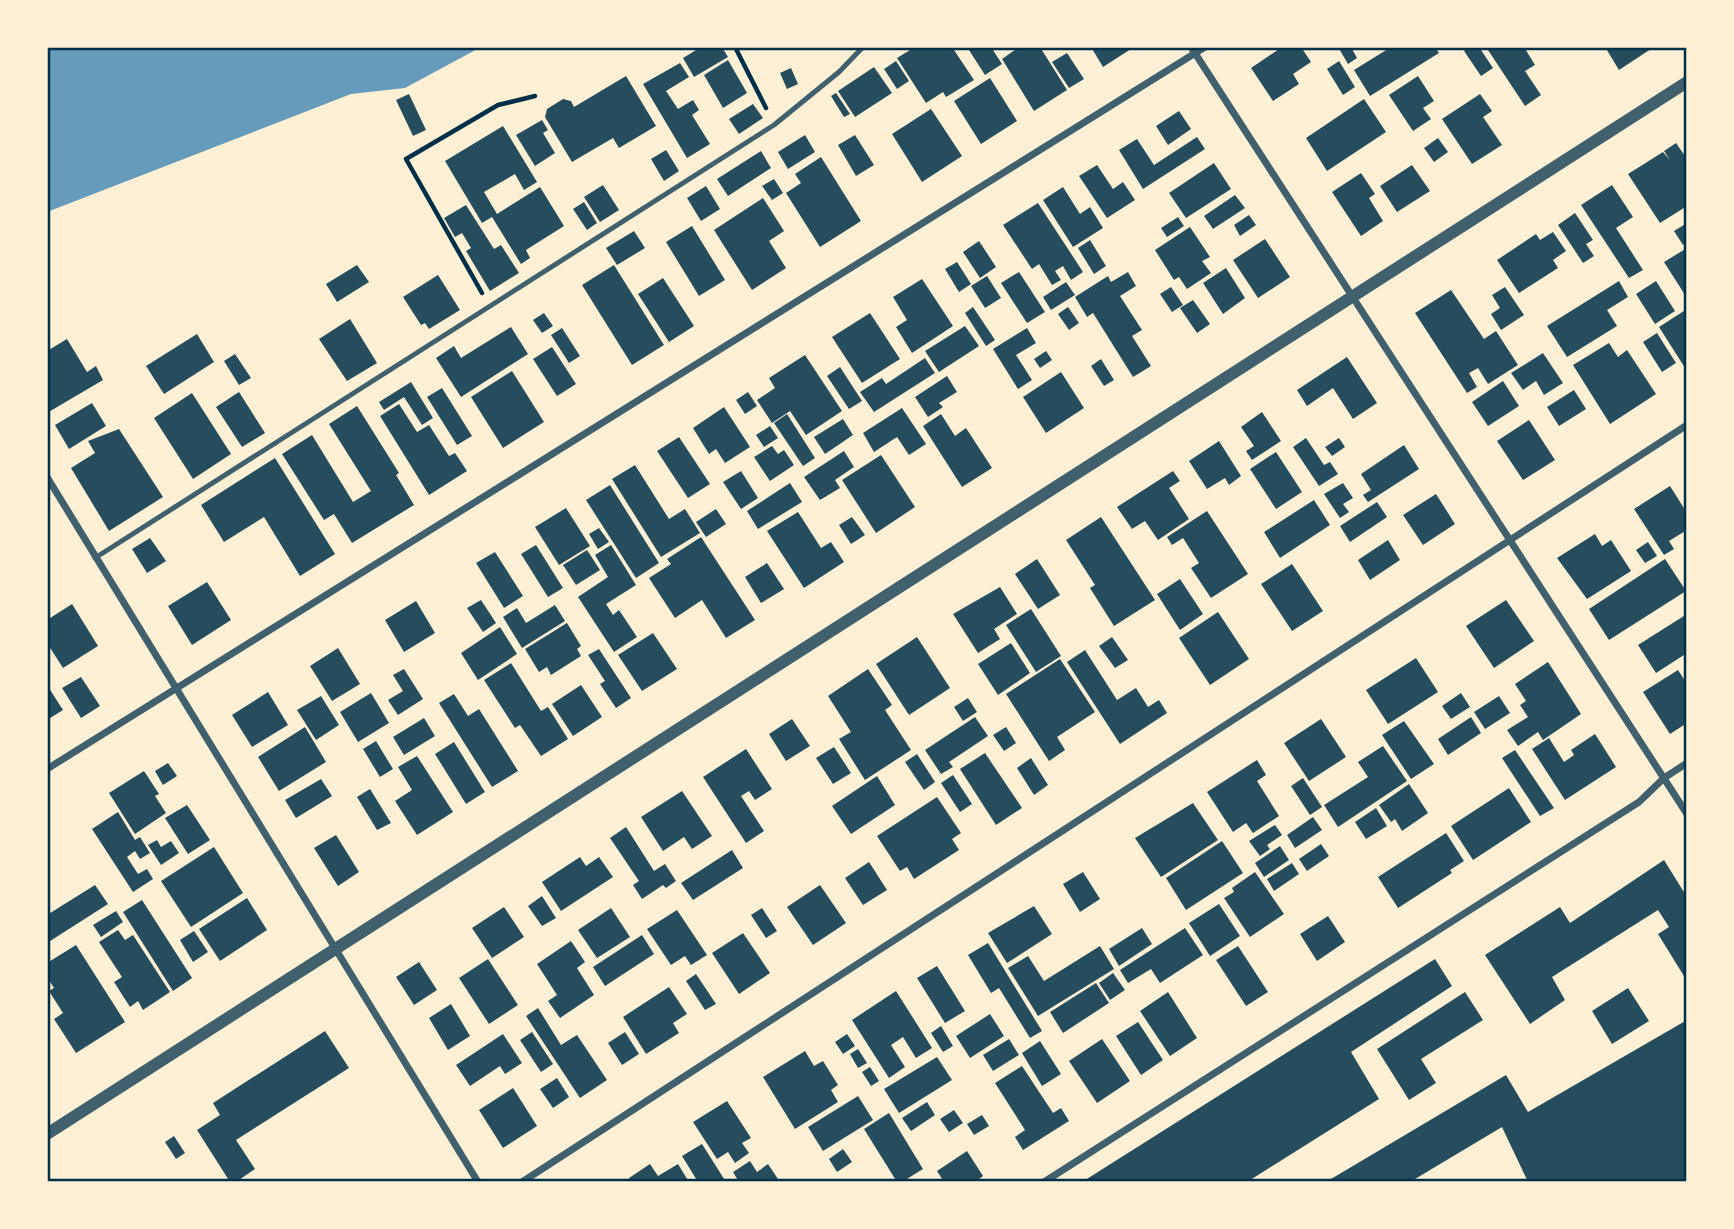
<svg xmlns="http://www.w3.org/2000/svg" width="1734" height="1229" viewBox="0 0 1734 1229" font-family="Inter,sans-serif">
<rect width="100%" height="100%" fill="#fdf0d5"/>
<polygon fill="#669bbc" points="47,47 481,47 405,88 351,94 47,212"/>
<g fill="#264d5e">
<polygon points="701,47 722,47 728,57 694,77 683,58"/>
<polygon points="915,47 952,47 974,80 946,97 943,92 926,103 897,58"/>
<polygon points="967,47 991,47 1002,64 985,75"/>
<polygon points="1019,47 1040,47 1067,90 1034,111 1002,59"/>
<polygon points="1091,47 1134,47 1103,67"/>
<polygon points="1282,47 1301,47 1311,62 1293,74 1299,84 1273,101 1251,68"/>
<polygon points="1338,47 1351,47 1357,58 1348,64"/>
<polygon points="1391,47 1435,47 1439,53 1370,96 1354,70"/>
<polygon points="1469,47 1479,47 1493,68 1481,76 1464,51"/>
<polygon points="1486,47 1524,47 1535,65 1525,71 1541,95 1525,106"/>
<polygon points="1605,47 1654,47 1619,70"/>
<polygon points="1067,53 1084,79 1069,88 1052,62"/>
<polygon points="728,60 747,93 723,108 704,75"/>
<polygon points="896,61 909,81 897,89 884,69"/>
<polygon points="1339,61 1355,87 1343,95 1327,69"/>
<polygon points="680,63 689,77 666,91 678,109 693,100 699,110 692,115 710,144 687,158 643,84"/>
<polygon points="874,67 892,93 855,117 838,91"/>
<polygon points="791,68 798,84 787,89 780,73"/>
<polygon points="626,76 656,126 619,148 613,138 572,162 545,117 547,109 563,99 571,101 574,107"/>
<polygon points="1418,76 1434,101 1423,108 1431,119 1413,131 1389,95"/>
<polygon points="990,78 1017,121 981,144 954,101"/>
<polygon points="836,93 850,114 844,117 831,96"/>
<polygon points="409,94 426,130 413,136 396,100"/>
<polygon points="1480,94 1492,111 1483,117 1502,145 1472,164 1442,119"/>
<polygon points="1364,99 1386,132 1327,171 1306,138"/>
<polygon points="753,104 763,118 739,134 729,119"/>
<polygon points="931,109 962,156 922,182 892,134"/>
<polygon points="1179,111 1191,129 1168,145 1156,126"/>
<polygon points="542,120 548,130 543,133 555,153 535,166 516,135"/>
<polygon points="503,126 537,182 524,190 515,174 484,192 497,214 540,187 564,226 526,250 530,258 521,264 492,217 482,223 445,161"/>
<polygon points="805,135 815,152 788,169 778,152"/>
<polygon points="855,135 874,165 856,176 838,145"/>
<polygon points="1197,137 1205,149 1143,189 1119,150 1137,139 1154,165"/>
<polygon points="1438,138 1448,152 1434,162 1424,148"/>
<polygon points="1676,143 1687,159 1687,206 1660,223 1628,174 1663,152 1670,160 1664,151"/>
<polygon points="666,150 679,171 664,181 651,159"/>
<polygon points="761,151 771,168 728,196 717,179"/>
<polygon points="821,157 861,221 820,247 786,193 801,183 795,174"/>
<polygon points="1214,163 1231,189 1186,218 1169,193"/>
<polygon points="1097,165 1113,189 1123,182 1135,200 1107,218 1079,176"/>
<polygon points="1412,165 1430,191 1397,212 1380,186"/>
<polygon points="1361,173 1375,194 1369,198 1383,221 1361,236 1332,192"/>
<polygon points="774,179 783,193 772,200 762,186"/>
<polygon points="603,185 619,210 600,222 584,197"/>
<polygon points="1612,185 1633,217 1616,228 1643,270 1629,278 1581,205"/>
<polygon points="706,186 720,209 701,221 687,198"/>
<polygon points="1063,187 1080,214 1090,207 1103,228 1073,247 1043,200"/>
<polygon points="1235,195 1245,208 1213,229 1204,216"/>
<polygon points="763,198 784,231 769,241 786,268 752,290 714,230"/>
<polygon points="584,202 597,223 587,230 573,209"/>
<polygon points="1038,203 1083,272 1071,280 1063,266 1055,271 1061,280 1052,285 1039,264 1032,269 1003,225"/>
<polygon points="466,205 494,249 501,245 519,273 490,291 466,251 471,248 462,233 455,237 444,218"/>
<polygon points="1575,213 1593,240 1586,244 1594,256 1583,263 1558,225"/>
<polygon points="1249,215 1256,225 1240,236 1234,225"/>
<polygon points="1178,217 1184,226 1167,237 1161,228"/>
<polygon points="1687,223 1687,242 1683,245 1674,231"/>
<polygon points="692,226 725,280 699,296 666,242"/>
<polygon points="1190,227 1210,257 1202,261 1211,273 1187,289 1179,277 1174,280 1155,250"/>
<polygon points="634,231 645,248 617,265 606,248"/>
<polygon points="1553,232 1566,251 1553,260 1558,268 1519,293 1497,260 1536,234 1540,240"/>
<polygon points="1265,239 1290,277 1258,298 1233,260"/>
<polygon points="1090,240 1106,266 1094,274 1078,248"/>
<polygon points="979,241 996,267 980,278 963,252"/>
<polygon points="1687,248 1687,294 1685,295 1664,262"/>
<polygon points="957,262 971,284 959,292 945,269"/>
<polygon points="357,265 369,282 337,302 326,284"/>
<polygon points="614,265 664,345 632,365 582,285"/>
<polygon points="1226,268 1245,298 1223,314 1203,283"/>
<polygon points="1019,272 1045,312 1027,323 1001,283"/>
<polygon points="1128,272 1136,286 1120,296 1142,330 1132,336 1151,366 1133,377 1093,313 1087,317 1075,297 1108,276 1111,282"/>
<polygon points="438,275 460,310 429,329 425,323 421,325 403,297"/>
<polygon points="987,276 1001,298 985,308 971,286"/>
<polygon points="663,278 694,326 669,342 638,294"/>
<polygon points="922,279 953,326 912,353 896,327 907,320 893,297"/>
<polygon points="1619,281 1628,297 1607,310 1617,326 1567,357 1547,326"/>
<polygon points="1656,281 1675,311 1655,324 1636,294"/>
<polygon points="1066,282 1075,295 1051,310 1043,297"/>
<polygon points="1171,287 1183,305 1172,312 1160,294"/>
<polygon points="1505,287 1524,315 1501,330 1491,314 1500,308 1492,295"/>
<polygon points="1451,290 1484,339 1496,331 1518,365 1488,384 1478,368 1469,373 1477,387 1467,393 1415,313"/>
<polygon points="1193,300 1210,324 1197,333 1180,308"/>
<polygon points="973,307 995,340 986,346 965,313"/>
<polygon points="1068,307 1079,323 1069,330 1058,314"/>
<polygon points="1687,309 1687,371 1659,327"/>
<polygon points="544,313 553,326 542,333 533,320"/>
<polygon points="870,313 900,359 862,383 832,337"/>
<polygon points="350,319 377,363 347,381 319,339"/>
<polygon points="965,326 979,346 939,372 925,351"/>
<polygon points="511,327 528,354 461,397 436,358 454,346 461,358"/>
<polygon points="562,328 580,356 569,363 551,335"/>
<polygon points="1027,328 1036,343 1016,355 1032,380 1018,389 993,349"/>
<polygon points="1657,333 1676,363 1662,372 1643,342"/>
<polygon points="197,334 214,362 164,394 146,366"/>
<polygon points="67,339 87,372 96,366 103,380 47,413 47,351"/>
<polygon points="1609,343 1618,357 1627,350 1656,394 1610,424 1573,365"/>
<polygon points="552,347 576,384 557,396 533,359"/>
<polygon points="1046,351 1052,360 1040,368 1034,359"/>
<polygon points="1543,353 1563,383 1544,395 1536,381 1523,390 1511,373"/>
<polygon points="235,354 251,378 239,385 224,361"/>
<polygon points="805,355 842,411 806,435 790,411 772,423 757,400 775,388 769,378"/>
<polygon points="1347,357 1377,403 1353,419 1333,388 1307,406 1297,390"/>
<polygon points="925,358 935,373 874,412 860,392 882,378 886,384"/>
<polygon points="1101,359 1114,380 1104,386 1091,366"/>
<polygon points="840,367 862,401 849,409 827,376"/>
<polygon points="512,371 544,422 503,448 471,397"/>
<polygon points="1061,372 1084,408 1046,433 1023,397"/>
<polygon points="947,376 957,392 939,403 943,407 928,417 915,397"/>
<polygon points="1503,381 1519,406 1488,426 1472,402"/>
<polygon points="411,382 433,418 422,425 404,397 384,410 379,402"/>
<polygon points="442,388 472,436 457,445 427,397"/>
<polygon points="1574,390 1586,409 1559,426 1547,407"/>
<polygon points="239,392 265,433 242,447 216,407"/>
<polygon points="748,392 757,406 745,414 736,400"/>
<polygon points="192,393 231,454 193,479 154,418"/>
<polygon points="92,403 106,426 69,449 55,425"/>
<polygon points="399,404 417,432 429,425 449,456 455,453 467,471 429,495 380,416"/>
<polygon points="357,406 399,473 396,475 414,505 352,543 334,514 324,520 282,454 312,435 353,502 371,491 329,424"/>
<polygon points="724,407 750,447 725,463 716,449 709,454 693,428"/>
<polygon points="902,408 926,444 909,455 897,437 874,452 863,433"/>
<polygon points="1262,412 1281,441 1252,460 1246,451 1254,446 1241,427"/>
<polygon points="787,414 815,458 803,466 774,423"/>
<polygon points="941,414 955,436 966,428 992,468 962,487 923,426"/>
<polygon points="843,419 853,435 825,454 814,437"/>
<polygon points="1529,420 1555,460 1523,480 1497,441"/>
<polygon points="770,426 778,438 764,447 756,435"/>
<polygon points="119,429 163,497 109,531 71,468 95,453 88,441"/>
<polygon points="679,437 710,484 688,498 657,451"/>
<polygon points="1306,438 1324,465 1330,462 1338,474 1319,486 1293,447"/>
<polygon points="1339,438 1345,447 1332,456 1325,447"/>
<polygon points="1219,441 1241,476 1229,485 1225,478 1207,489 1189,461"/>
<polygon points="1404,445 1419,469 1368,502 1363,495 1371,490 1361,474"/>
<polygon points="772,446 778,454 784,450 794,465 770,481 754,457"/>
<polygon points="844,451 854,467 835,480 840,488 820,500 804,477"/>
<polygon points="1276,452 1302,492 1276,509 1250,469"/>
<polygon points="881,455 915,507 876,533 842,480"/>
<polygon points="275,458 335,554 300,576 264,517 224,542 201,505"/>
<polygon points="635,465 669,519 685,509 700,533 661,557 612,479"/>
<polygon points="741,471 758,498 741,509 723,482"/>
<polygon points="1173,471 1180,481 1169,488 1189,519 1158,540 1145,521 1132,529 1117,507"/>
<polygon points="790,483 802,502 758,529 747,511"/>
<polygon points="1343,483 1353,498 1343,504 1349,512 1340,518 1324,494"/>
<polygon points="610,485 659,563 636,578 586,500"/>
<polygon points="1670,486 1687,513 1687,530 1669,541 1674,549 1664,555 1634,509"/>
<polygon points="1436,494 1455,524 1423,545 1403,515"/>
<polygon points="1314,500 1330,525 1280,558 1264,532"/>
<polygon points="1377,502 1387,517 1350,542 1340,526"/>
<polygon points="566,508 590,546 559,565 535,527"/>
<polygon points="716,509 726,524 706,537 696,522"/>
<polygon points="1207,511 1248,574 1211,598 1191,568 1199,563 1183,538 1172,545 1167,537"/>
<polygon points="798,512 821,548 831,542 844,562 804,588 767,531"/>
<polygon points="852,517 865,535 851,544 839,525"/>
<polygon points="1101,517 1155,600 1114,626 1090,588 1095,585 1066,540"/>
<polygon points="599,528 609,542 598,549 589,534"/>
<polygon points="1595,534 1602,546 1611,540 1631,571 1587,599 1557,558"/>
<polygon points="701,537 755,620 726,638 702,600 675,618 649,578 671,564 667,559"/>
<polygon points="150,538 166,561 147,573 132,549"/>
<polygon points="1388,540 1400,560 1370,580 1358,560"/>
<polygon points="1648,542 1657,556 1645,563 1636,550"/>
<polygon points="536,545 563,588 548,597 521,554"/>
<polygon points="611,545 636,585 606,604 613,615 619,610 637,637 614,652 578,597 608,577 595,555"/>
<polygon points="587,550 600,570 576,585 563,565"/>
<polygon points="495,552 523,596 504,608 476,563"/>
<polygon points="1037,559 1060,595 1038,609 1015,574"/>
<polygon points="1665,559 1686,591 1609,640 1589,609"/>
<polygon points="767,563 784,589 761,603 745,577"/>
<polygon points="1292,564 1323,611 1292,631 1261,584"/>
<polygon points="1180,579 1203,614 1180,630 1157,594"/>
<polygon points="207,582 231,620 192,645 168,606"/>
<polygon points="1000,587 1017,614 994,629 1000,639 978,653 953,614"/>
<polygon points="481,600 496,623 483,632 467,608"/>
<polygon points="1506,600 1534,641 1494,668 1466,626"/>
<polygon points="416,601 435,633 404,652 385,620"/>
<polygon points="72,604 98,646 63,668 47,643 47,620"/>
<polygon points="555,605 565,621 522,648 503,617 517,608 526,623"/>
<polygon points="1031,609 1061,656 1036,672 1006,625"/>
<polygon points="1218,612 1249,659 1210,685 1179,638"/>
<polygon points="1687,614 1687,653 1656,673 1638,645"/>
<polygon points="567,623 581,646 577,649 581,656 551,675 547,667 539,672 525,649"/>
<polygon points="500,627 517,654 478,680 461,653"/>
<polygon points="653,633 677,669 642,691 618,655"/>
<polygon points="917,637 950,688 909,715 876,664"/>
<polygon points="1112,637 1128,660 1115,668 1099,646"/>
<polygon points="1011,643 1030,673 998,695 978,664"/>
<polygon points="338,648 360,684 332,701 310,666"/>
<polygon points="599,649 631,698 616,708 600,684 605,681 588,655"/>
<polygon points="1085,650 1117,700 1136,688 1148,707 1159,700 1167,713 1120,744 1067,662"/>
<polygon points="1416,658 1438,692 1388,724 1366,690"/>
<polygon points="1060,659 1095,712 1057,737 1065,750 1049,761 1006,694"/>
<polygon points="1548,662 1581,714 1543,740 1538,732 1518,746 1507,730 1528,717 1520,705 1526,701 1515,684"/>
<polygon points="511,663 541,711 548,707 568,739 541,756 520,725 515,728 484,680"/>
<polygon points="404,669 423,699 398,715 388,700 403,691 393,675"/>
<polygon points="868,669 892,705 885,710 911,750 865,780 839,739 851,732 828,696"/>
<polygon points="1678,670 1687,684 1687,723 1670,734 1643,692"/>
<polygon points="81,677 100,706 81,718 62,688"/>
<polygon points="47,685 63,710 47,720"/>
<polygon points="581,685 602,717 573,736 552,704"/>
<polygon points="268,692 288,725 252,747 232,715"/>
<polygon points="371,693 389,723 358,742 340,712"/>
<polygon points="1461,693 1470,707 1451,719 1442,706"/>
<polygon points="454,694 468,716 479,709 518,771 492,787 439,703"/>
<polygon points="321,696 339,725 316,740 297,710"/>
<polygon points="1499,696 1510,713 1485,729 1474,712"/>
<polygon points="968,698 977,712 963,721 954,707"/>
<polygon points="975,717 988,736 949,762 953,767 941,774 925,750"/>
<polygon points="1471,717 1481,733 1448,755 1438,739"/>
<polygon points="424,718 435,736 404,755 393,737"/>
<polygon points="792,719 810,746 786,761 769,734"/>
<polygon points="1321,719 1346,757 1309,781 1284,743"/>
<polygon points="1404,721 1434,764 1411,779 1382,735"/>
<polygon points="305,727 326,762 279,791 258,757"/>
<polygon points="1006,727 1016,743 1004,751 993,735"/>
<polygon points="1595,734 1616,767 1565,800 1532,749 1549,738 1564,762 1574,755 1571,750"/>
<polygon points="376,741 393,769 380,777 363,749"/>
<polygon points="454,742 485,792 466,804 435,754"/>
<polygon points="1383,746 1407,781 1338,827 1324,805 1368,777 1358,762"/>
<polygon points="834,747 851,773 833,784 816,758"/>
<polygon points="746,749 772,789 755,800 749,791 741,796 764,831 746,843 703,777"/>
<polygon points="1515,750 1554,808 1540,816 1502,758"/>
<polygon points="985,753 1022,808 996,825 960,769"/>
<polygon points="917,754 935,782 924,790 905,762"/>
<polygon points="417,756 453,812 417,835 395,801 412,790 398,767"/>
<polygon points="1031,758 1048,785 1034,795 1017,768"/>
<polygon points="1257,760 1266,775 1257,781 1279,816 1253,833 1246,823 1233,832 1207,792"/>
<polygon points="168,763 177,776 163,785 155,771"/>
<polygon points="144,771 159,794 155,796 166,813 135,834 109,793"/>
<polygon points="953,775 972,804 960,812 941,783"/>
<polygon points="877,776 895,805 851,834 832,806"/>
<polygon points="1303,778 1322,807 1310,815 1291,786"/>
<polygon points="321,779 332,796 296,818 285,800"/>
<polygon points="1409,784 1428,813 1402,831 1395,819 1391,822 1379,805"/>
<polygon points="1509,788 1531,822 1473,860 1451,826"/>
<polygon points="370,789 391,823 377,830 357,797"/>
<polygon points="682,791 712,836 692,849 684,837 663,851 641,817"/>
<polygon points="937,797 961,833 952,839 959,850 914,879 907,867 900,871 877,836"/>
<polygon points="1193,803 1218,840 1161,877 1135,838"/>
<polygon points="187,805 210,840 188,854 165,818"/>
<polygon points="1376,808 1387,826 1366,839 1355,822"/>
<polygon points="118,812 135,840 140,837 150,853 140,859 135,851 127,857 138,874 147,869 153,879 133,892 92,829"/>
<polygon points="1313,817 1322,830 1295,848 1287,835"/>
<polygon points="1275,825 1282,835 1267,845 1270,849 1260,856 1249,841"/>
<polygon points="626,827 654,871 665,864 676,881 666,888 663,885 642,899 633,885 639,881 610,838"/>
<polygon points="1446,833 1464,861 1450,870 1452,873 1398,908 1378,877"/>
<polygon points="336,835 359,872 338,886 314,848"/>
<polygon points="157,840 161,847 171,841 179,853 161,865 148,845"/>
<polygon points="1222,841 1243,873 1186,910 1166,878"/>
<polygon points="1321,844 1329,856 1307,871 1299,859"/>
<polygon points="1280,846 1289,860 1264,877 1255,863"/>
<polygon points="214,847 243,893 191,927 161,881"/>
<polygon points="732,850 743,868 693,900 681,883"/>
<polygon points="580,857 586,866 599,857 613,877 561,911 542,882"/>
<polygon points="1664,860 1687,897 1687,981 1658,934 1669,927 1658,910 1552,977 1565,1000 1530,1024 1485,955 1560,907 1570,923"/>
<polygon points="869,862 887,890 863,905 845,878"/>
<polygon points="1292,863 1299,874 1274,891 1267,879"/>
<polygon points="1083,872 1100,899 1080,912 1063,884"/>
<polygon points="1255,872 1284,914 1250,937 1224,898 1234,892 1232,888"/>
<polygon points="95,885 108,904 47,943 47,915"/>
<polygon points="820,885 846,923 813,945 787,907"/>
<polygon points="542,896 556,918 542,926 528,906"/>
<polygon points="247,898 267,930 220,961 199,929"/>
<polygon points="142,900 192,978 173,991 123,912"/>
<polygon points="1219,904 1240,936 1210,956 1189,923"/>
<polygon points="1034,906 1052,934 1007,963 988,933"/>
<polygon points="504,907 524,937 492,958 472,928"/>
<polygon points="611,908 630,937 597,958 578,930"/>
<polygon points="762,908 777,931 766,938 751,915"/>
<polygon points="677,910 707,955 691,965 685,956 671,965 647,929"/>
<polygon points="116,911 123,922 101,937 93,925"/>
<polygon points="1328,916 1345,942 1317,961 1300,934"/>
<polygon points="1142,928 1152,944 1119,966 1109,949"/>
<polygon points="1185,928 1203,955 1160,983 1151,969 1128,983 1120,970"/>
<polygon points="118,930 125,940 133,935 170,992 143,1010 138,1001 130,1007 114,982 122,977 99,942"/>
<polygon points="194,931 208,952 193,962 180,940"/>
<polygon points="743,933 770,973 739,994 712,953"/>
<polygon points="642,935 654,954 605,986 593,967"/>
<polygon points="571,941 585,962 577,968 594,995 560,1018 548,1001 557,995 537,964"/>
<polygon points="988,943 1042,1031 1030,1038 999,988 991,993 968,955"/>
<polygon points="76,945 125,1022 76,1053 54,1019 63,1013 49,991 54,988 47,977 47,963"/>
<polygon points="1100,946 1114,969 1038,1016 1008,968 1028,956 1044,981"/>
<polygon points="1238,946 1268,992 1246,1006 1216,960"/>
<polygon points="488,959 518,1005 489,1024 459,978"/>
<polygon points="1435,959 1452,986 1351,1052 1379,1099 1247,1182 1082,1182"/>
<polygon points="419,962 437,990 414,1005 396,977"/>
<polygon points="937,966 965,1011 945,1023 917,978"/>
<polygon points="1113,973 1125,990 1110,1000 1099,983"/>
<polygon points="696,974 716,1004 705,1010 686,981"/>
<polygon points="1096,983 1109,1003 1063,1033 1050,1012"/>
<polygon points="669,987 687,1014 673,1023 679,1033 646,1054 623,1017"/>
<polygon points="1628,988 1649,1021 1612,1044 1592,1011"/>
<polygon points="896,991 932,1048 916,1058 903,1037 891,1045 905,1067 889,1078 852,1020"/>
<polygon points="1168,992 1197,1038 1170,1056 1140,1011"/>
<polygon points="1465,992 1483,1020 1421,1059 1436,1083 1409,1100 1377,1049"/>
<polygon points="451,1004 470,1036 448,1050 429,1018"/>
<polygon points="538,1008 561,1045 577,1035 607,1080 580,1098 526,1016"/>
<polygon points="990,1014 1004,1036 970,1058 956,1036"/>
<polygon points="1687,1020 1687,1182 1528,1182 1502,1127 1410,1182 1333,1182 1331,1179 1506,1075 1528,1112"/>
<polygon points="1138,1022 1163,1060 1141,1075 1116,1036"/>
<polygon points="941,1026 953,1046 943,1052 931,1033"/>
<polygon points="325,1031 349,1068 236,1140 255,1169 236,1182 230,1182 197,1130 220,1115 213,1103"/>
<polygon points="532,1032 553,1064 541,1072 520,1040"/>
<polygon points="625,1032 639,1054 622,1065 608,1043"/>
<polygon points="503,1034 522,1063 505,1074 500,1066 470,1086 456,1065"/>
<polygon points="847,1034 855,1046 843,1054 835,1042"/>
<polygon points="1009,1039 1019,1055 993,1071 983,1055"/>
<polygon points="1102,1039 1130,1081 1097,1103 1069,1061"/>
<polygon points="1040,1041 1061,1074 1042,1086 1022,1053"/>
<polygon points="858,1049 867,1063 858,1068 850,1054"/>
<polygon points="805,1051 814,1066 823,1061 838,1085 831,1090 838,1102 795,1129 763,1077"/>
<polygon points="937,1057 952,1080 899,1113 884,1089"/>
<polygon points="1022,1066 1053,1113 1061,1108 1069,1121 1023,1150 1015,1137 1025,1130 995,1083"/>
<polygon points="870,1067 879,1081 871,1086 862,1072"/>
<polygon points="557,1078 569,1097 553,1108 540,1089"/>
<polygon points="513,1088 537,1126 503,1148 479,1110"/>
<polygon points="858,1096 873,1120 823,1151 808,1127"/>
<polygon points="727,1101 751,1138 742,1143 749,1153 735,1163 728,1152 717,1159 693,1122"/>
<polygon points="927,1102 935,1115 911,1131 902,1118"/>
<polygon points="954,1110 963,1123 949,1132 940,1119"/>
<polygon points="889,1113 923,1169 902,1182 897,1182 864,1129"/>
<polygon points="982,1115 989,1126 974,1135 967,1124"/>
<polygon points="174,1136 185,1153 176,1159 165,1142"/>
<polygon points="702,1144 726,1182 698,1182 682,1156"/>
<polygon points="843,1149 852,1162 837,1172 829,1159"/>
<polygon points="967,1151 983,1176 975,1182 944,1182 937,1171"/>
<polygon points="750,1161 757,1172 768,1164 780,1182 739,1182 733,1172"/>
<polygon points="650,1164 658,1176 678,1164 689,1182 631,1182 629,1178"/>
</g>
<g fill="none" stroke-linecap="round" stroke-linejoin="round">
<g stroke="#003049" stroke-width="4.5">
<polyline points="735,47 766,108"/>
<polyline points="482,293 406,159 498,105 535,96"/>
</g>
<polyline stroke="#3f606c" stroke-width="5" points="95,558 774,125 839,72 863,47"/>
<g stroke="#3f606c" stroke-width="7">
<polyline points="1191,47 1687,814"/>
<polyline points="47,477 478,1182"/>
<polyline points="47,769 1205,47"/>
<polyline points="522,1182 1687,425"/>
<polyline points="1044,1182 1639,802 1664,778 1687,763"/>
</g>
<polyline stroke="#3f606c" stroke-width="12" points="47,1134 1687,82"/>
</g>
<rect width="1734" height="1229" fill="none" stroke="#fdf0d5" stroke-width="98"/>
<rect x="49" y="49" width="1636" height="1131" fill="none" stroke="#003049" stroke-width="2.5"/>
</svg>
